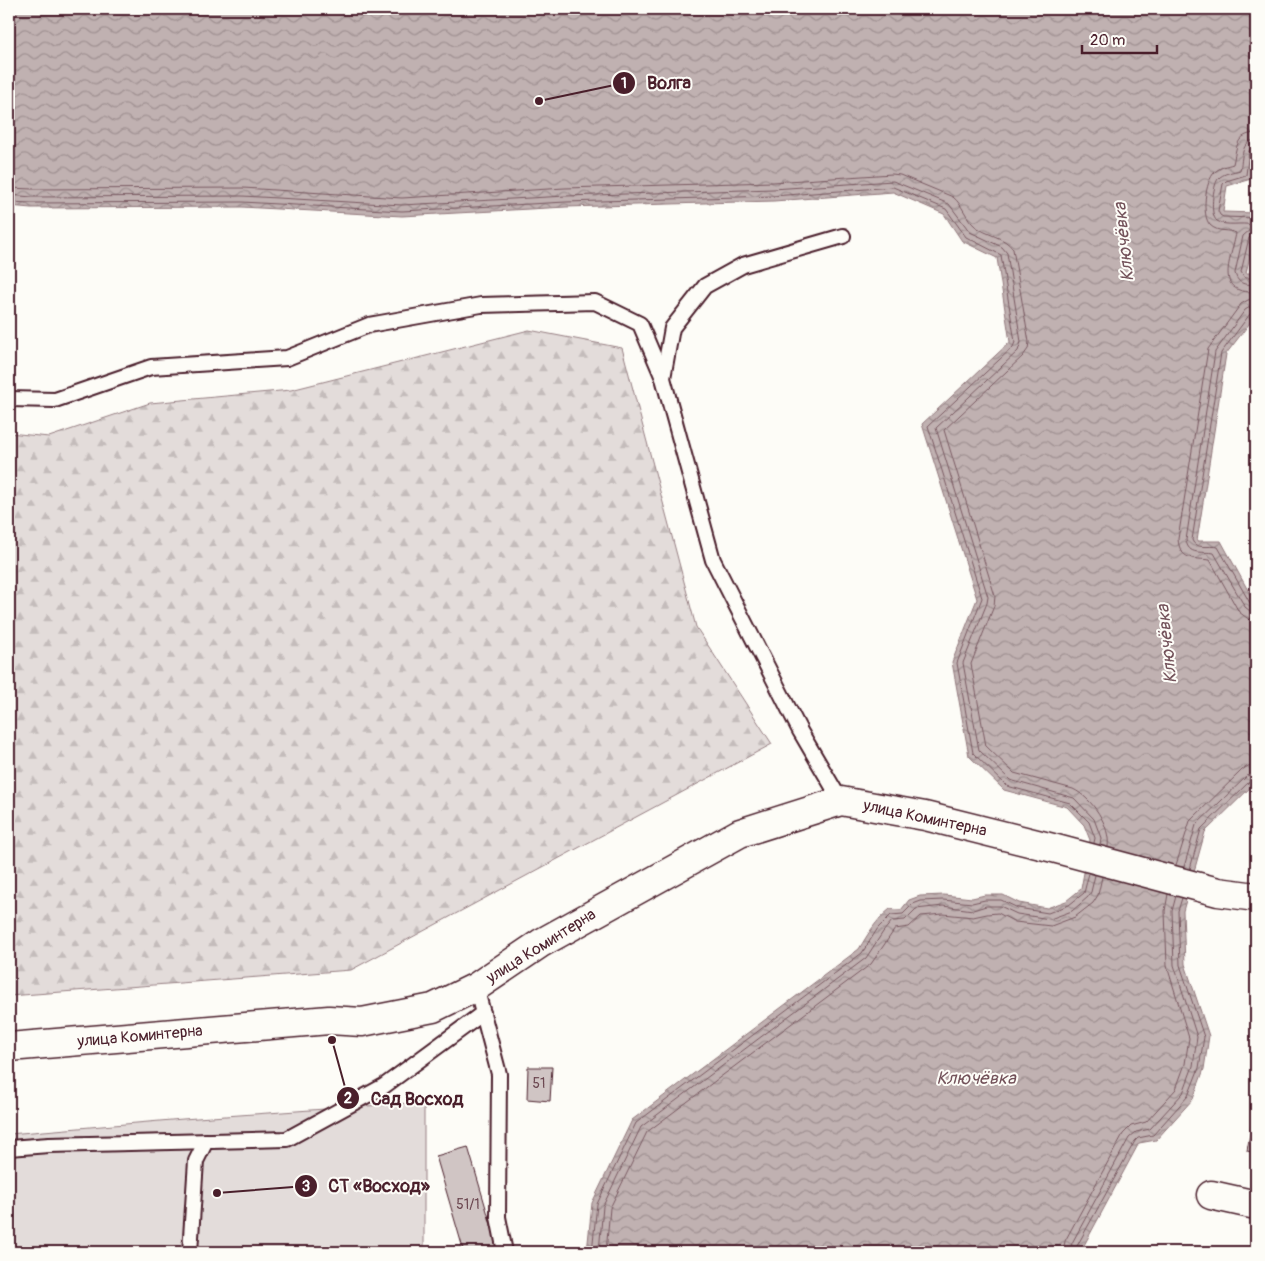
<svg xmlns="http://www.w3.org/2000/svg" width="1265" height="1261" viewBox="0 0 1265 1261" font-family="Pangolin,sans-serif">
<defs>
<pattern id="forest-firs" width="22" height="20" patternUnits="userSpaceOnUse" patternTransform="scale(1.25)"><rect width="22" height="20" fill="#e3dcda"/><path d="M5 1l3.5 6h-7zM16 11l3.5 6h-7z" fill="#c4bcbb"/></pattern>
<pattern id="water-waves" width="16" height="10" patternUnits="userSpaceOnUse" patternTransform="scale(1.25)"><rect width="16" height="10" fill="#c0b1b1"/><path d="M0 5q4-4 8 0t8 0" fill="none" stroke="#9e8f90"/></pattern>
</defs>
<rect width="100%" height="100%" fill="#fdfcf7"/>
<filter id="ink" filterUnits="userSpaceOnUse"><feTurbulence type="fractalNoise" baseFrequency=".02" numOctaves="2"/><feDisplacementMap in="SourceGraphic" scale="10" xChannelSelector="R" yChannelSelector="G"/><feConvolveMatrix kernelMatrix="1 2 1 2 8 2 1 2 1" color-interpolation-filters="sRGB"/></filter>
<g filter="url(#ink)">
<polygon fill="#e3dcda" stroke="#967e82" points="424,1102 424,1252 9,1252 9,1134 183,1119"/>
<polygon fill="url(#forest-firs)" stroke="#967e82" points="529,330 622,348 696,627 772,744 351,970 9,996 9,433 49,437 150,403 291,390"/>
<path fill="url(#water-waves)" stroke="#91777b" d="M9,9h1247v129l-5,41 -24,7 -4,26 33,1v17l-10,43h10v42l-30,39 -29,187h24l35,64v177l-51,50 -22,79 2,53 24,72 -5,33 -11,30 -37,41 -17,3 -57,106 -1,3h-494l5,-49 40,-83 227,-171c9,-15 17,-29 31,-40l11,1 8,-10 11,-4 24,-1 28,3 13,-3h18l16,8 28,5 19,-7 15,-12 9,-49 -6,-15 -17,-18 -63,-17 -35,-34 -17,-94 25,-63 -55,-175 88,-82 -13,-84 -35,-17 -18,-27 -51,-22 -119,9 -208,6 -164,9 -160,-9 -211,1 -22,-2z"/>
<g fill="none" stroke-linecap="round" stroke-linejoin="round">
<g stroke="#795961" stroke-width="1">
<path d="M1256,133c-21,1 -19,15 -23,31 -6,2 -13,3 -18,8 -10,9 -14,43 -5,53 8,8 18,4 26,8 -4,25 -24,61 20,59"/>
<path d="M1256,140c-16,1 -13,18 -16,30 -7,2 -17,3 -22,9 -5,7 -9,36 -1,42 9,6 25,1 35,4v3l-9,8 -8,37c3,12 11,12 21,11"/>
<polyline points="1256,147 1252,147 1249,151 1246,175 1226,181 1223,184 1218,211 1220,215 1223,217 1256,218"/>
<path d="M9,188l23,1 211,-1 159,10 163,-10 208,-6 119,-8 8,1 53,22c10,8 13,22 22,29 12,10 29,10 38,23l16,93 -1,7 -5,7 -79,74 51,166 -1,10 -23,58 15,82 28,27 59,16c19,9 38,37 35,58"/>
<polyline points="9,195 32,197 242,196 402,205 566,196 773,189 893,181 949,204 970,232 1002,247 1007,253 1021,342 1018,351 936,428 988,597 987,603 963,663 979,750 1010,780 1074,798 1094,819 1101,838 1100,845"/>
<polyline points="9,202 32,203 242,202 402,211 566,202 773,196 893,187 946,209 966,237 1001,255 1015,342 1013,347 928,426 982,598 957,663 973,753 1007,786 1070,803 1089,822 1095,838 1094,843"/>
<polyline points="1256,234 1252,235 1249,238 1241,272 1245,278 1256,278"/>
<path d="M1256,298l-8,2 -7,4 -33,45 -30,190c2,22 16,19 32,21l29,52 8,6 9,2"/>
<path d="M1256,306l-6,1 -5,3 -30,42 -29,188c2,16 16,11 28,13l31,54 5,4 6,1"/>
<path d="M1256,312l-6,2 -29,39 -29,187c3,10 17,5 26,7l32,56 6,3"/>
<polyline points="1176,865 1190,821 1242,770 1248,766 1256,765"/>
<polyline points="1184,867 1196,825 1247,776 1256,773"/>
<polyline points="1190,869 1201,829 1251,780 1256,779"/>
<polyline points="592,1252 597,1204 636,1123 862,953 878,928 891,915 903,914 913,904 921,901 943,900 972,903 985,900 1001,900 1018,908 1048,913 1069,905 1084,893 1089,873"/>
<polyline points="599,1252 603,1206 641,1127 866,958 883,932 892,921 905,920 916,909 943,906 973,910 986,906 1000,906 1017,914 1050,919 1072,911 1088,897 1091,892 1095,875"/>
<polyline points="606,1252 610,1208 647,1132 871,964 895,929 909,927 921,916 943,914 973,917 987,914 998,913 1015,922 1051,926 1075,917 1093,903 1098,895 1102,877"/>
<polyline points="1063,1252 1065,1241 1123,1134 1131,1126 1146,1122 1176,1089 1185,1064 1189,1038 1167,966 1165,911 1168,894"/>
<polyline points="1070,1252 1072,1243 1129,1138 1136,1132 1150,1129 1183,1093 1193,1066 1197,1037 1174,965 1172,911 1176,896"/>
<polyline points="1077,1252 1077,1246 1135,1141 1138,1138 1153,1135 1188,1096 1199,1068 1204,1037 1180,965 1178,911 1182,898"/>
</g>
</g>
<g fill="#d0c5c4" stroke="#4a1f2b">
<polygon points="528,1067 552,1067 550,1101 527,1099"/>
<polygon points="1256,1099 1256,1153 1247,1151"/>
<polygon points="468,1147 499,1252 464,1252 436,1156"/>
</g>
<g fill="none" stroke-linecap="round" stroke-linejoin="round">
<defs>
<g id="lane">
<polyline points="9,399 55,400 151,367 287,358 369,325 481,305 595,302 640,324 663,378"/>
<polyline points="841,801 800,731 713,560 663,378 672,328 705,286 743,265 843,236"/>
<polyline points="476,987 499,1074 498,1217 505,1252"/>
<polyline points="9,1148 49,1145 287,1139 384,1086 483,1013"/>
<polyline points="190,1252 196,1161 206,1141"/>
</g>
<polyline id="street" points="1211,1195 1256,1205"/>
<polyline id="secondary" points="9,1047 329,1020 362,1022 433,1008 476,987 541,943 740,833 841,801 925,816 1053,848 1218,892 1256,897"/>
</defs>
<use href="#lane" stroke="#4a1f2b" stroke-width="18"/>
<use href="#street" stroke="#4a1f2b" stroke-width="31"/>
<use href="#secondary" stroke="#4a1f2b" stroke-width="31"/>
<use href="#lane" stroke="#fdfcf7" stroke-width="14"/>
<use href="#street" stroke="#fdfcf7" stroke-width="28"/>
<use href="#secondary" stroke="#fdfcf7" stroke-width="28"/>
</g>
</g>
<g text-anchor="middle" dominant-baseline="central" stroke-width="4" stroke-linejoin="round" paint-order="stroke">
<g font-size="14" fill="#6c4851">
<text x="539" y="1083">51</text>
<text x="468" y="1204">51/1</text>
</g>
<g font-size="16" fill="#4a1f2b" stroke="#fdfcf7">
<text transform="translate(925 818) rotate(12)">улица Коминтерна</text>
<text transform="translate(541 946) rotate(-32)">улица Коминтерна</text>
<text transform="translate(140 1036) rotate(-5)">улица Коминтерна</text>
</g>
<g font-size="18" font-style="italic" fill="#73525a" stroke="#fdfcf7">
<text transform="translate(1124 242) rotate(-96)">Ключёвка</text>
<text transform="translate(1167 644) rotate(-96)">Ключёвка</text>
<text x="976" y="1078">Ключёвка</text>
</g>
</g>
<path fill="none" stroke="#4a1f2b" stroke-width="2" d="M539 101L624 83M332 1040L348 1098M217 1193L306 1186"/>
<g fill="#4a1f2b" stroke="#fdfcf7" stroke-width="2">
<circle cx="539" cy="101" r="5"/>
<circle cx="332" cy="1040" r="5"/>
<circle cx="217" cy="1193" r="5"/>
<circle cx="624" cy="83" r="12"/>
<circle cx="348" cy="1098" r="12"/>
<circle cx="306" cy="1186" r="12"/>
</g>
<g font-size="15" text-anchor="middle" font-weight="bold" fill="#fff">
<text x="624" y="88">1</text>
<text x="348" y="1103">2</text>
<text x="306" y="1191">3</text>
</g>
<g font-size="18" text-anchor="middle" font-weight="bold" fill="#4a1f2b" stroke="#fdfcf7" stroke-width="4" stroke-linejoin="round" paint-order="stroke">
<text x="669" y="89">Волга</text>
<text x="417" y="1105">Сад Восход</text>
<text x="379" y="1192">СТ «Восход»</text>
</g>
<rect width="1265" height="1261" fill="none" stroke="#fdfcf7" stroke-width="30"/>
<rect x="15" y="15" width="1235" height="1231" fill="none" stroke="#4a1f2b" stroke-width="2" filter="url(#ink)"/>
<path d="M1082 45v8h75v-8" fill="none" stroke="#4a1f2b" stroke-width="2.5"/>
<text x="1090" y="45" font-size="15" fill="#4a1f2b" stroke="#fdfcf7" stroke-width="4" paint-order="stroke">20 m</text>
</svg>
